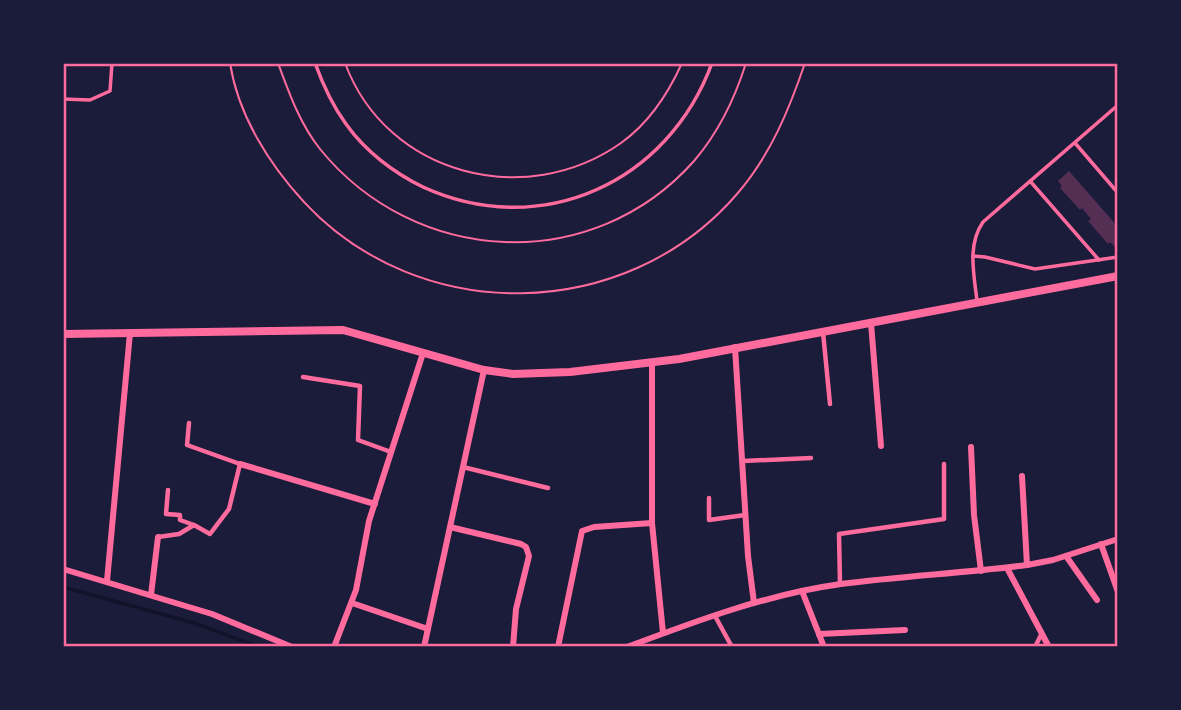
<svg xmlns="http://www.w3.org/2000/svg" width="1181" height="710" viewBox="0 0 1181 710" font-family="'Open Sans',sans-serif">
<rect width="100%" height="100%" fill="#1b1b3a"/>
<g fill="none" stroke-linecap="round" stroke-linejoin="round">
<polyline stroke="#12122b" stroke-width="3.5" points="63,587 194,623 259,647"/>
</g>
<polygon fill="#542f53" points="1069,171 1118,227 1118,243 1114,246 1110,242 1108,244 1088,221 1091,219 1082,208 1080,210 1060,188 1062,186 1058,181"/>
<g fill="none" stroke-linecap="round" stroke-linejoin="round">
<g stroke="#ff6b9d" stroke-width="2">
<path d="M230,63c8,52 39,101 74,139 115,124 321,122 433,-8 33,-38 52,-84 68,-131"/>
<path d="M278,63c11,30 22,61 42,86 95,117 272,127 374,12 24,-28 41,-63 52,-98"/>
<path d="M345,63c42,113 181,147 276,80 28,-20 47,-49 61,-80"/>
</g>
<g stroke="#ff6b9d" stroke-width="3.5">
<path d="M315,63c8,22 17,42 31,61 19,27 48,49 77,63 118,54 245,-4 289,-124"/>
<polyline points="63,99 90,100 110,91 112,63"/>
<polyline points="1075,143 1118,193"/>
<polyline points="1030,181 1099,260"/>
<polyline points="973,256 985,257 1035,269 1118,257"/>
<path d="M977,301c-3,-27 -10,-56 6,-79l135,-117"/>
</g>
<g stroke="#ff6b9d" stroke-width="4.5">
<polyline points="823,332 830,404"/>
<polyline points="303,377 360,386 358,440 391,452"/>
<polyline points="189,423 187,445 240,464 229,509 210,534 194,525"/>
<polyline points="743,461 811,458"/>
<polyline points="463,467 548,488"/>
<polyline points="709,498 709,520 745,515"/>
<polyline points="158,537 179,534 194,525 180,520 180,515 166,514 168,490"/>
<polyline points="840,584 839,534 944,519 944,464"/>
<polyline points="715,616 732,647"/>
<polyline points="1035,647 1041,635"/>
</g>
<g stroke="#ff6b9d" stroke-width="6">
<polyline points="871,323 881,446"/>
<polyline points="735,347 748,556 754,603"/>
<polyline points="652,363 652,523 663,633"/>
<polyline points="971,447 974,515 981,571"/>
<polyline points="240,464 375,504"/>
<polyline points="1022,476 1027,565"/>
<polyline points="450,527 521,544 526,547 529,556 516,609 513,647"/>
<polyline points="1101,544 1118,592"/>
<polyline points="1066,556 1097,600"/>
<polyline points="1007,568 1049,647"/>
<polyline points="63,569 212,614 292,647"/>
<polyline points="107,581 130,333"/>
<polyline points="802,591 824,647"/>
<polyline points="151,595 158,537"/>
<polyline points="352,603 428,629"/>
<polyline points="819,634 905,630"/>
<polyline points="334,647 356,590 369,521 423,353"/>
<polyline points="424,647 484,370"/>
<polyline points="558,647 582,531 594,527 652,523"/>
<path d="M627,647c69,-26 141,-53 214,-63 62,-8 124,-11 186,-19l26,-5 65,-21"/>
</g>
<polyline stroke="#ff6b9d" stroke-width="8" points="63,334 343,330 484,370 513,374 570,372 679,359 1118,276"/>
</g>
<rect width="1181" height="710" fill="none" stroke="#1b1b3a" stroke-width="130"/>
<rect x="65" y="65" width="1051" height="580" fill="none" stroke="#ff6b9d" stroke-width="2.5"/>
</svg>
